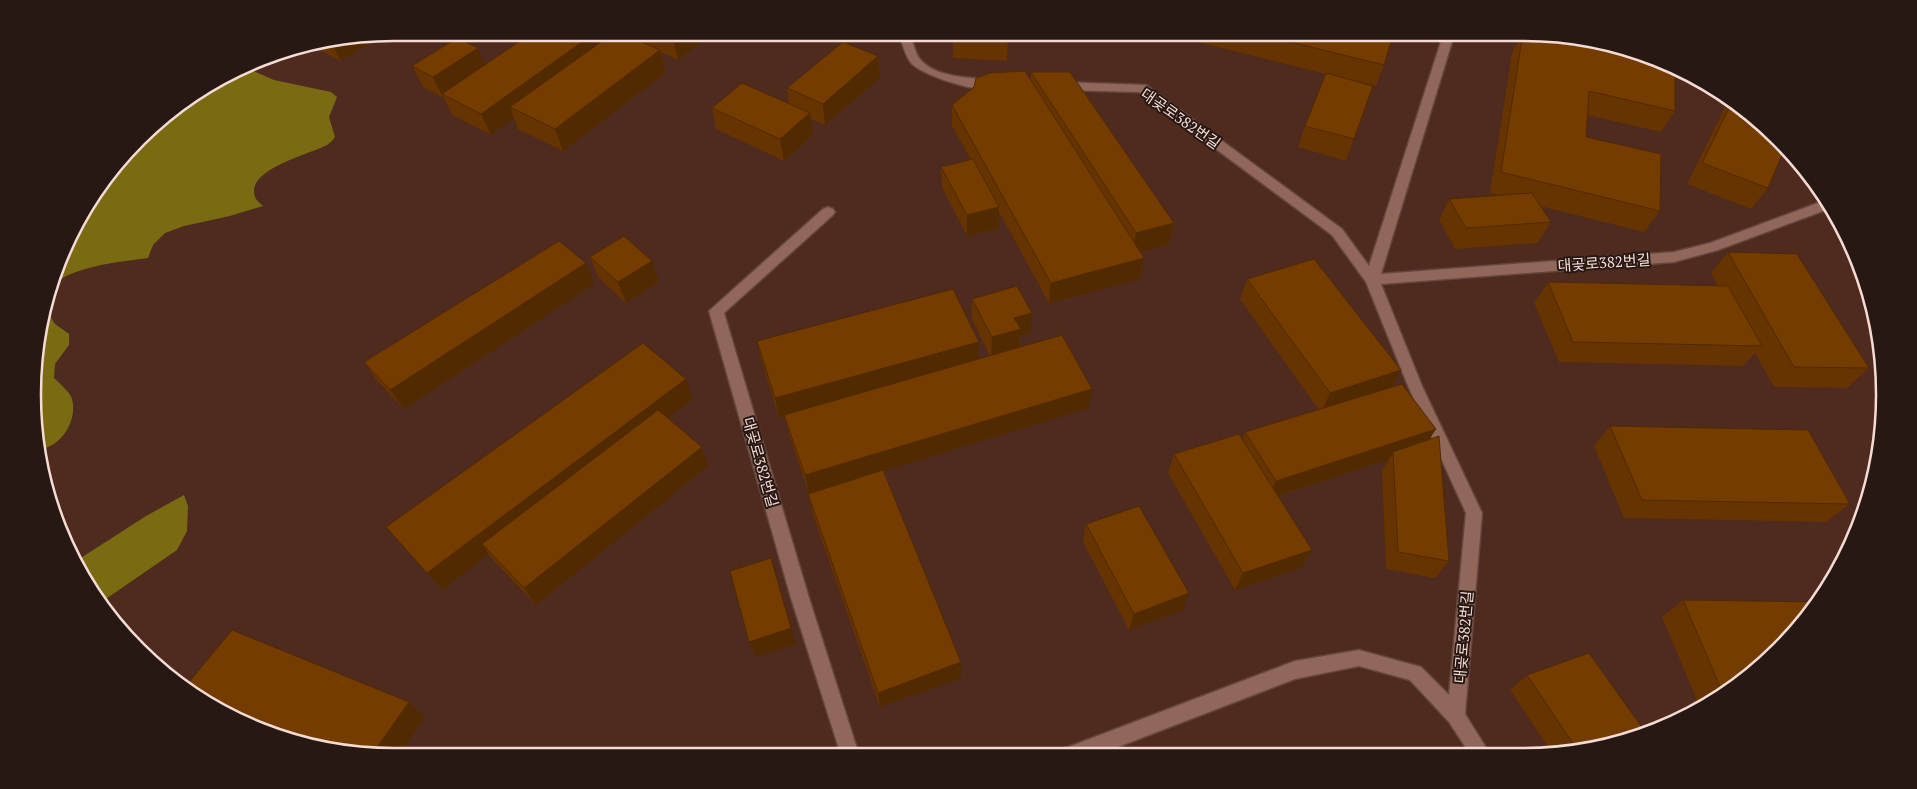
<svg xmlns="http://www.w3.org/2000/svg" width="1917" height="789" viewBox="0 0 1917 789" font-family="'PT Serif','Noto Sans KR',serif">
<rect width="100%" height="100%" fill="#4e2a1f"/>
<g fill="#7a6a12">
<path d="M244,67l30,13 57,12 6,5 -8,20 6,20c-2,3 -5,6 -8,8 -16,9 -82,24 -72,52 1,3 6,7 8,9l-33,10 -46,10 -19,7 -12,12 -5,13c-28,4 -80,8 -99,31l3,-11 29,-64 75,-92 58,-41z"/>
<path d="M45,308l10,16 14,10v11l-14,19 -1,14c6,6 16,14 18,21 6,21 -11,49 -33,50l-3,-102z"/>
<polygon points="184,495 188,506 187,531 177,550 100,603 81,576 76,561 146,516"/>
</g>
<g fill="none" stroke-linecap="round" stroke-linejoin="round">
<defs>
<g id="lane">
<path d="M897,32h11c5,8 6,18 11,26 20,26 71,16 81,27 -12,13 -76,-9 -88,-21 -8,-9 -9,-22 -15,-32z"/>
<polygon points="1444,32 1455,32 1381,274 1674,252 1710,243 1826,200 1831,208 1718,250 1674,262 1381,284 1422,386 1482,513 1465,714 1490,754 1470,754 1449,722 1410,680 1359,666 1295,679 1097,755 1062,755 1064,748 1071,746 1295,661 1359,650 1421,667 1449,695 1466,513 1408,386 1366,282 1332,235 1139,92 1060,90 1054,86 1060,82 1146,85 1342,229 1369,266"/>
<polygon points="828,207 833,209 835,212 833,215 724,313 809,598 859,755 841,755 791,598 709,311 823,209"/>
</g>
</defs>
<use href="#lane" stroke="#64463d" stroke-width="3"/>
<use href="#lane" fill="#90675a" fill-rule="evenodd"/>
</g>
<g fill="#653400">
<polygon points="533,32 631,32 626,35 634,39 632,32 714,32 678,60 661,52 666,72 563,151 518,129 514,118 491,135 452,115 444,98 443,98 423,87 412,66 485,65"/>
<polygon points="1009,32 1007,61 953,58 953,37"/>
<polygon points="1158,32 1394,32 1384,65 1376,86 1346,78 1373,86 1346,161 1298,147 1305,126 1326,74"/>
<polygon points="1488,32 1522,32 1639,52 1675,68 1675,111 1661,132 1587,115 1586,137 1660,211 1644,232 1540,206 1551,222 1538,243 1455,249 1439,220 1449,199 1499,195 1490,193 1512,53 1519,40"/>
<polygon points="384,34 341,61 311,46"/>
<polygon points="878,56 880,78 825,125 811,119 813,135 784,161 716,129 712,108 789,104 787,88"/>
<polygon points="1031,72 1174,223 1169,244 1140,252 1144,258 1140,279 1049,303 999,212 999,228 967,236 942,188 941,167 971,160 952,126 952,105 974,87 1031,80"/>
<polygon points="1729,99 1761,122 1768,188 1751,209 1687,184"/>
<polygon points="1728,252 1869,368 1847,388 1774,387 1755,353 1743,366 1559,362 1534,303 1548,282 1718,286 1711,273"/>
<polygon points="590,257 652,261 659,282 626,303 598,277"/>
<polygon points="1247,279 1401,370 1392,387 1429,439 1449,561 1435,578 1386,569 1382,471 1389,459 1278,496 1302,567 1235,590 1168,473 1174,454 1243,439 1245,432 1319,410 1240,299"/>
<polygon points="594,284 404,409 378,382 364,362"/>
<polygon points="972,299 1030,333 1020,336 1020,347 1089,408 883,471 961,662 961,678 880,707 812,512 809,494 789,434 785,416 779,418 762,362 757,341 978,359 990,356 972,319"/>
<polygon points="693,399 667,418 702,447 708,466 536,605 495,562 489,554 442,590 386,527"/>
<polygon points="1882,409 1882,427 1875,416"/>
<polygon points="1610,426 1850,504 1826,522 1624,518 1594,446"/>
<polygon points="1086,524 1183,610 1129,630 1083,542"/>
<polygon points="1683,600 1761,667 1699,705 1662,617"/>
<polygon points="1527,675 1646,733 1570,753 1552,753 1510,690"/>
</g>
<g fill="#522a00">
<polygon points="596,32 603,32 609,50 510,107 514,118 491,135 481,114"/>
<polygon points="609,32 631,32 613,45"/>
<polygon points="681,32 714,32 678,60 673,39"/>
<polygon points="1008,32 1009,32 1007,61 1008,39"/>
<polygon points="384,34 341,61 331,43"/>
<polygon points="478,48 487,70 442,94 444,98 443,98 433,77"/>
<polygon points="660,50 666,72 563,151 555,129"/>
<polygon points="878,56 880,78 825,125 823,104"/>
<polygon points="810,113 813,135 784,161 780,139"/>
<polygon points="999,207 999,228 967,236 967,215"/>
<polygon points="1174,223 1169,244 1132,254 1136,233"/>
<polygon points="1144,258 1140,279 1049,303 1051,283"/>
<polygon points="652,261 659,282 626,303 618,282"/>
<polygon points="586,263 594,284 404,409 390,390"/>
<polygon points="1032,313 1030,333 1020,336 1019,349 991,358 992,337 1014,318"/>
<polygon points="979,342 978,362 779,418 775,398"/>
<polygon points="1401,370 1390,390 1321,413 1330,393"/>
<polygon points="686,379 693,399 490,553 482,544 489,554 442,590 427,573"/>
<polygon points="1092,389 1089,408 809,494 805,475"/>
<polygon points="1436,429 1424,448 1393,452 1389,459 1268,499 1276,481"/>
<polygon points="702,447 708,466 536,605 524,588"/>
<polygon points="1312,550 1302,567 1235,590 1243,573"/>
<polygon points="771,558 796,644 756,657 749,642"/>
<polygon points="1189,593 1183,610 1129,630 1134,614"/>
<polygon points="961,662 961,678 880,707 878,693"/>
<polygon points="409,702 425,717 398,756 373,753"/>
</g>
<g fill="#753c00" stroke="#522a00">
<polygon points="533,32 596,32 481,114 442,94"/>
<polygon points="615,32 620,32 660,50 555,129 510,107"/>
<polygon points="658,32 681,32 673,39"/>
<polygon points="954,32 1008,32 1008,39 953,37"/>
<polygon points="1250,32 1394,32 1384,65"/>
<polygon points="1523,33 1663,62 1675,68 1675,111 1589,91 1586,137 1661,154 1660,211 1501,172"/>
<polygon points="457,38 478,48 433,77 412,66"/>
<polygon points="843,42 878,56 823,104 787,88"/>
<polygon points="1025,71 1144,258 1051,283 952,105 974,87 976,78 990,73"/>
<polygon points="1031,72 1070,72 1174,223 1136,233"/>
<polygon points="1326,73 1373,86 1354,139 1305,126"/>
<polygon points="742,83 810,113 780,139 712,108"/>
<polygon points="1732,102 1761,122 1785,148 1768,188 1702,163"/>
<polygon points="973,159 999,207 967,215 941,167"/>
<polygon points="1532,193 1551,222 1466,228 1449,199"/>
<polygon points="624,236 652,261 618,282 590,257"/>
<polygon points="559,241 586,263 390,390 364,362"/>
<polygon points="1728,252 1797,254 1869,368 1794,367"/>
<polygon points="1314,259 1401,370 1330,393 1247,279"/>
<polygon points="1548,282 1728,286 1762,346 1573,342"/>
<polygon points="1017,286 1032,313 1014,318 1021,329 992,337 972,299"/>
<polygon points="953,289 979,342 775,398 757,341"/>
<polygon points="1062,335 1092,389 805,475 784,415"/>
<polygon points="643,343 686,379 427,573 386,527"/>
<polygon points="1402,384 1436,429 1276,481 1245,432"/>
<polygon points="658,410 702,447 524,588 482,544"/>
<polygon points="1610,426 1808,430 1850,504 1642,500"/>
<polygon points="1239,434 1312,550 1243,573 1174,454"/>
<polygon points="1439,436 1449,561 1398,552 1393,452"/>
<polygon points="883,470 961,662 878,693 808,494"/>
<polygon points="1139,506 1189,593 1134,614 1086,524"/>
<polygon points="771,558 791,628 749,642 730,571"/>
<polygon points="1683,600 1818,602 1761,667 1722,691"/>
<polygon points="232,630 409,702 373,753 278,737 185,687"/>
<polygon points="1589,653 1646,733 1578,751 1527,675"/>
</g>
<g text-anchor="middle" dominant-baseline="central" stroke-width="4" stroke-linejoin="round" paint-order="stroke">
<g font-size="15" fill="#f4dcd5" stroke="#281813">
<text transform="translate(1181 118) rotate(35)">대곶로382번길</text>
<text transform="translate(1604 262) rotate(-4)">대곶로382번길</text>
<text transform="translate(761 462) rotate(74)">대곶로382번길</text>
<text transform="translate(1463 637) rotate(-85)">대곶로382번길</text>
</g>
</g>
<path d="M0 0H1917V789H0ZM394 41H1523A353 353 0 0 1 1876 394V395A353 353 0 0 1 1523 748H394A353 353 0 0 1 41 395V394A353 353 0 0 1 394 41Z" fill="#281813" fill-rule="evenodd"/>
<path fill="none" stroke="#f4dcd5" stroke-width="2.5" d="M394 41H1523A353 353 0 0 1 1876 394V395A353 353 0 0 1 1523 748H394A353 353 0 0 1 41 395V394A353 353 0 0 1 394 41Z"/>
</svg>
